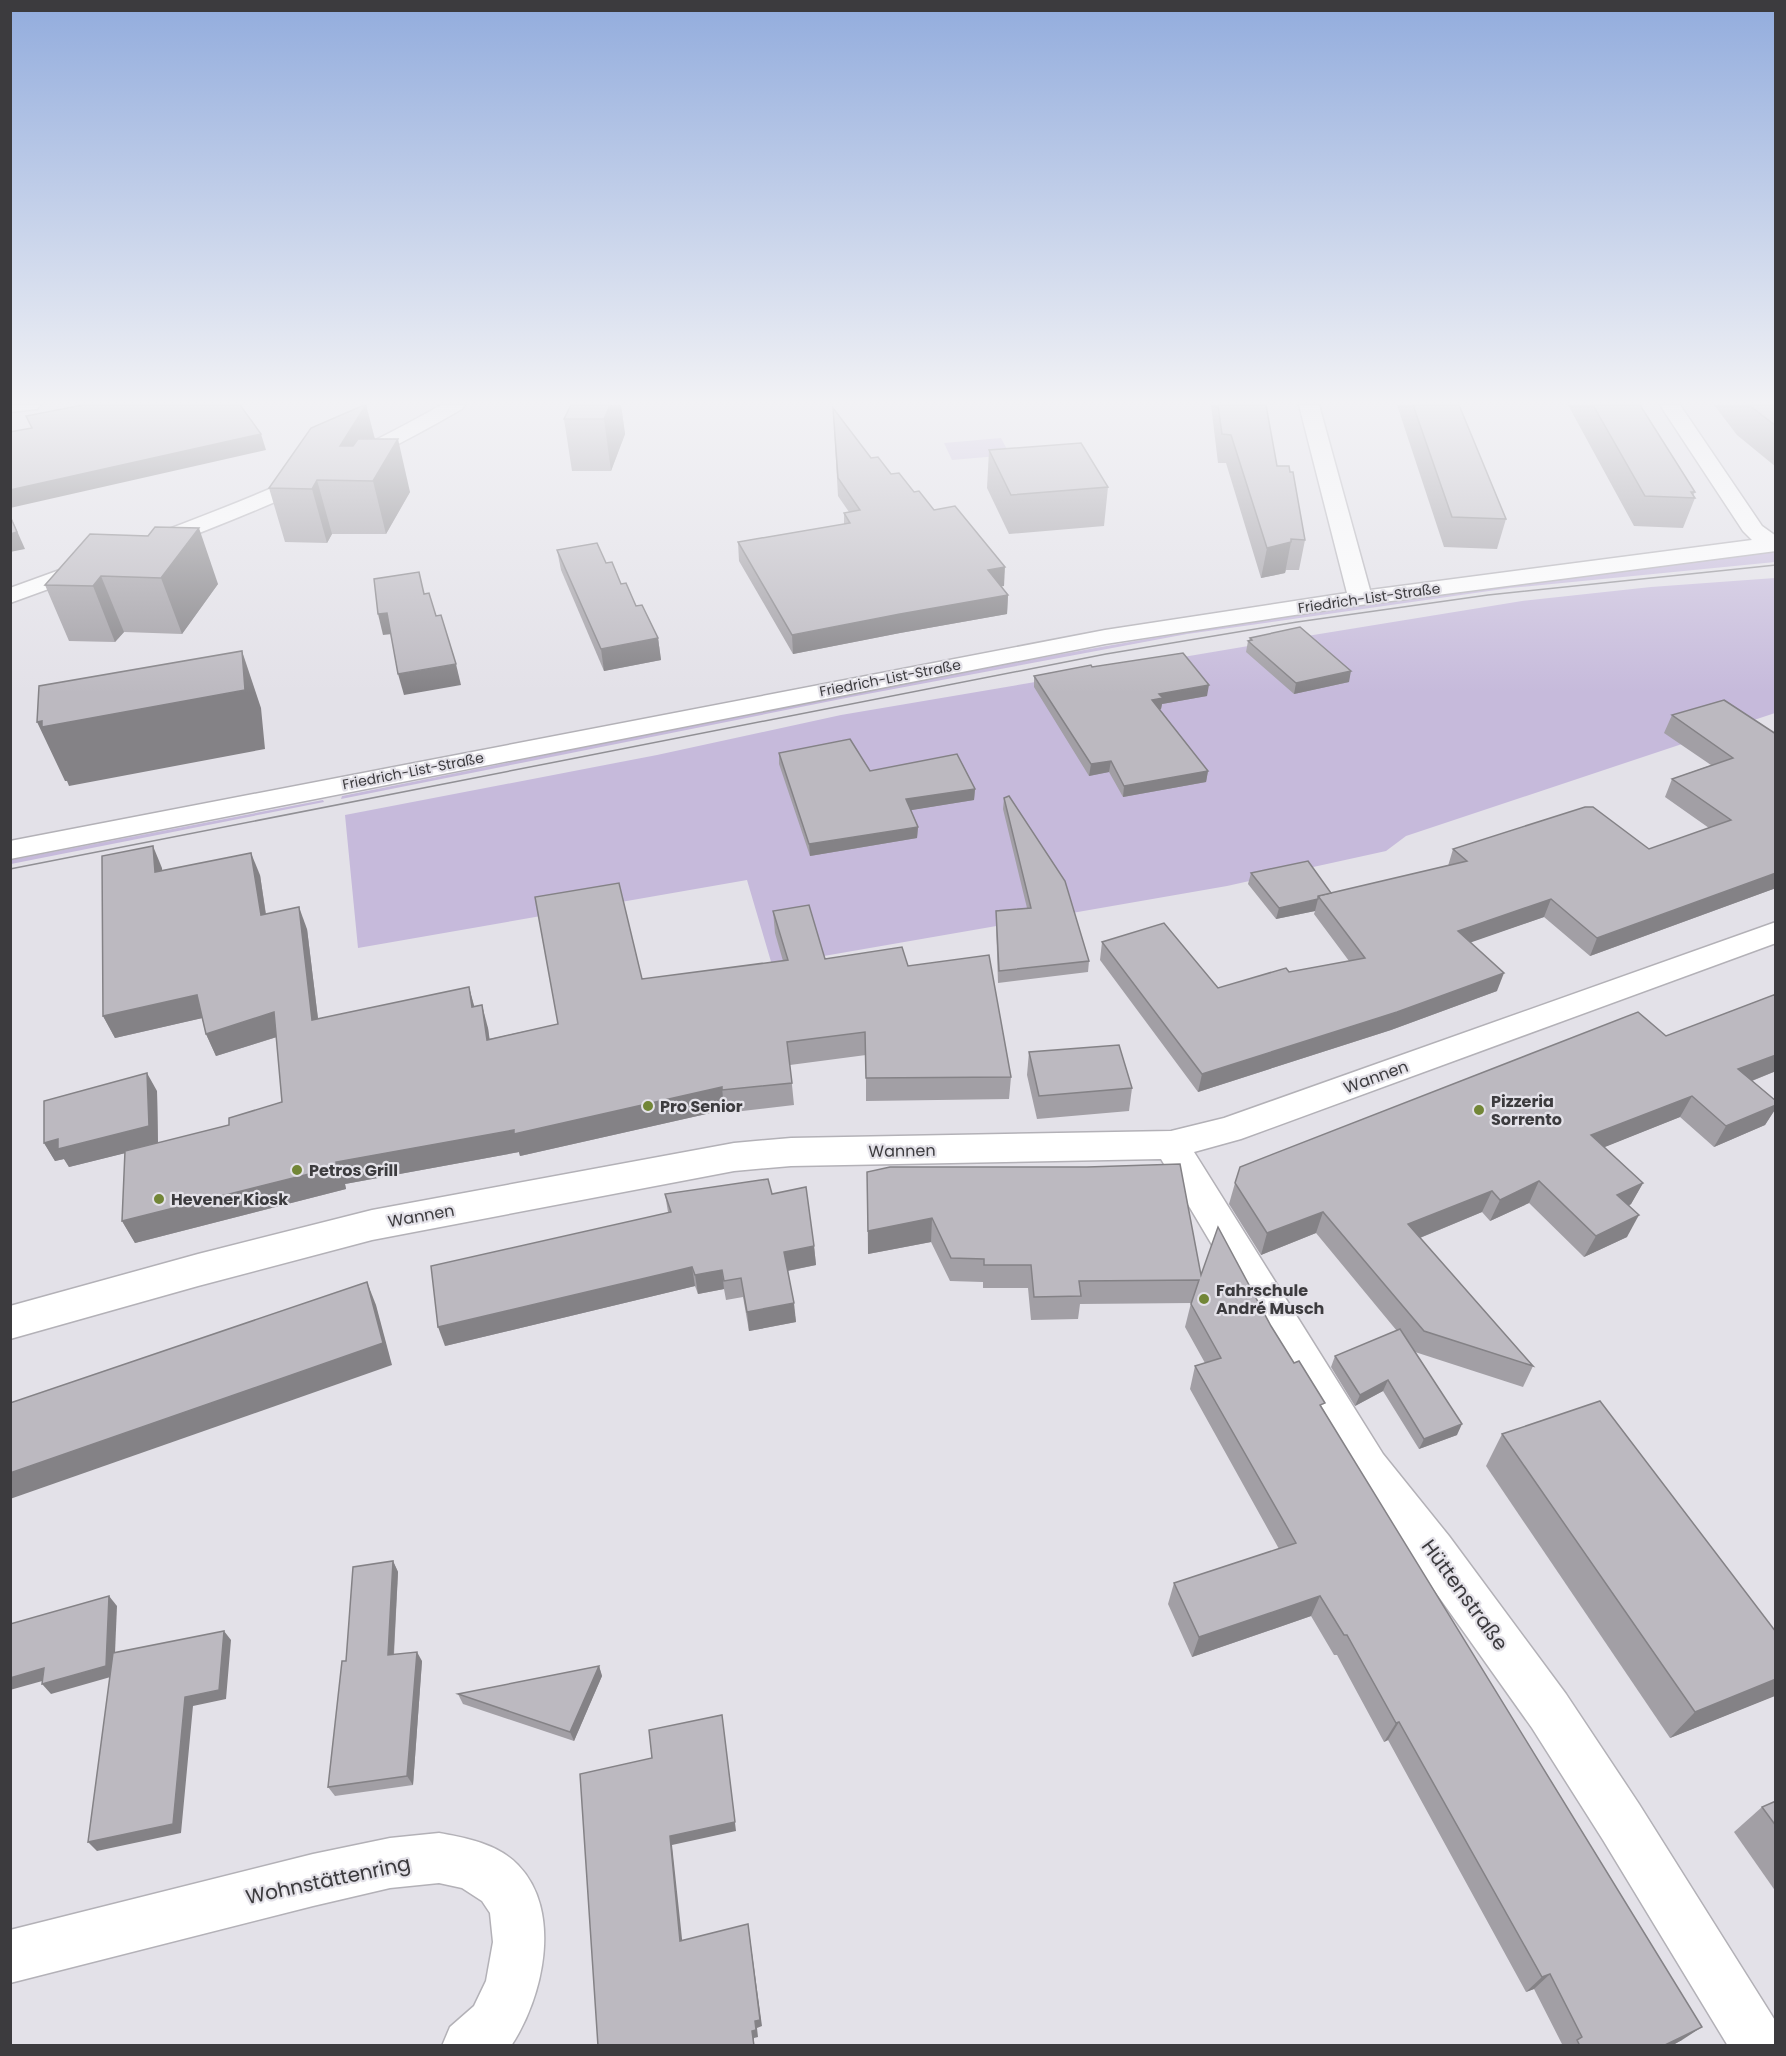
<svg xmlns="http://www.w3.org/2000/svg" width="1786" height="2056" viewBox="0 0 1786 2056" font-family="Poppins,sans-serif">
<rect width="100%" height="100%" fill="#e3e1e8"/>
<g fill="#c6badb">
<polygon points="1001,438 1010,455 952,460 944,443"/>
<path d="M1775,550v12l-265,26 -323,46 -336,63 -510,102 1,-3c282,-56 563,-117 847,-164 195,-32 391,-56 586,-82z"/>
<polygon points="1775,578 1775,713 1406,836 1386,851 1227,886 772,965 747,880 358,948 345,815 657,755 841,715 1301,637 1522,601 1651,587"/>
<polygon points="323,800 324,802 11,864 11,860"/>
</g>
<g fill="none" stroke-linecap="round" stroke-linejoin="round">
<defs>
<g id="minor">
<polygon points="10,405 40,405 37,409 10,412"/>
<polygon points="1299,405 1319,405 1370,590 1752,540 1743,531 1660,405 1680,405 1762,526 1776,536 1776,551 1360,605 1105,644 10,859 10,841 1105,630 1347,593"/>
<polygon points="1776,922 1776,943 1241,1139 1194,1152 1383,1454 1449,1536 1566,1694 1639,1804 1776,2022 1776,2046 1728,2046 1603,1840 1532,1728 1417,1566 1353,1482 1161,1159 791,1166 734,1171 372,1240 198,1286 10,1339 10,1306 198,1254 372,1210 734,1143 791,1138 1171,1131 1224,1118"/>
<path d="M439,1833c28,5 59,11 79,32 45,46 25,133 -7,181h-69l8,-19 24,-21 12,-25 7,-39 -3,-29 -8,-12 -20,-13 -23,-5 -49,5 -77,18 -303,77v-53l303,-76 77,-16z"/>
</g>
<g id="tertiary">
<path d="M441,405h24l-3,4c-97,57 -199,100 -304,140l-8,2 -8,-2 -3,-5 3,-5c103,-38 203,-79 299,-134z"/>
<polygon points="90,559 98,561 102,566 98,571 10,603 10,588"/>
</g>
</defs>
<use href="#minor" stroke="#b3b1b7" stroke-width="3"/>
<use href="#tertiary" stroke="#b3b1b7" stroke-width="3"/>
<use href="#minor" fill="#fff" fill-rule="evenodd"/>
<use href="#tertiary" fill="#fff" fill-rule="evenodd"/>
<polyline stroke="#908f94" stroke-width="1.5" points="10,869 1106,654 1297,622 1488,595 1776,565"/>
</g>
<g fill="#a29fa5">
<polygon points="364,405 366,405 375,439 410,492 386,534 332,534 327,543 285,542 269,488"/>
<polygon points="571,405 621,405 625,434 611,471 572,471 564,419"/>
<polygon points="1211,405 1266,405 1277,466 1305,540 1299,570 1286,570 1285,573 1261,578 1226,463 1218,463"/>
<polygon points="1397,405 1459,405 1506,519 1497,549 1444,547"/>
<polygon points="1568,405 1640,405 1695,492 1693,496 1695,498 1683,528 1634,526"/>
<polygon points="1714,405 1776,405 1776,467 1737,435"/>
<polygon points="833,408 871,458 914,492 934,510 1004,586 1001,586 1008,595 1007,614 900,633 793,654 739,561 738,542 844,524 844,513 849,512 838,496"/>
<polygon points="989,450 1108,487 1104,526 1009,534 987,488"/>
<polygon points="90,534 218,584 182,634 124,632 115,642 69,641 45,585"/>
<polygon points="557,550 606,563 658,638 661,660 604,671 561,570"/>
<polygon points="1250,638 1349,682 1294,694 1246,652 1248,641 1249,641"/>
<polygon points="1092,667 1207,696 1162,704 1161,709 1160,710 1208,771 1206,782 1123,797 1109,772 1089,776 1034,687 1034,676"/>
<polygon points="1672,715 1776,734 1776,888 1590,956 1544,917 1470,942 1497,991 1391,1030 1198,1092 1100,960 1102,942 1218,988 1289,972 1349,961 1314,914 1315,911 1276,919 1248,884 1251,873 1331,893 1448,866 1453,849 1649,849 1709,828 1665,797 1672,779 1711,765 1664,733"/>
<polygon points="779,753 870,771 975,789 974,800 911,810 918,827 917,838 810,856 779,764"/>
<polygon points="1004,798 1089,961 1088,972 998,983 996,923 996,911 1027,908 1003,809"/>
<polygon points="162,868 162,870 260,875 266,914 307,929 318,1019 469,987 474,1007 488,1028 489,1039 558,1024 642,979 783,961 775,933 773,911 825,959 908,966 1011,1077 1009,1099 866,1101 866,1055 790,1065 794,1105 725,1113 724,1110 520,1156 519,1152 345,1184 346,1189 135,1243 122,1221 125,1153 69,1167 64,1159 55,1161 44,1143 157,1091 158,1143 229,1125 282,1102 277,1037 216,1056 206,1034 202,1018 115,1038 103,1016"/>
<polygon points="1776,994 1776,1071 1752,1081 1776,1101 1776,1108 1765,1125 1714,1147 1680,1117 1604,1147 1643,1183 1631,1204 1629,1206 1627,1237 1584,1257 1529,1203 1490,1221 1482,1212 1420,1238 1533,1366 1523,1387 1415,1352 1457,1435 1419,1449 1383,1391 1355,1406 1331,1367 1335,1356 1397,1331 1316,1233 1261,1255 1229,1204 1235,1183 1666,1036"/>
<polygon points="1029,1052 1132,1088 1129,1111 1037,1119 1027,1075"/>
<polygon points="867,1172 1201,1275 1271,1326 1323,1409 1682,2040 1671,2046 1563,2046 1534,1989 1526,1992 1388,1740 1384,1742 1337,1655 1334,1655 1311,1616 1192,1657 1168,1604 1174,1583 1279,1549 1190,1389 1195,1366 1205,1363 1185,1327 1191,1303 1080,1304 1078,1319 1031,1320 1028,1288 983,1288 983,1282 950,1281 931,1242 868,1254"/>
<polygon points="665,1194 772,1194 814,1246 816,1265 788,1271 796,1322 749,1331 743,1297 726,1300 724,1289 698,1294 695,1286 445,1346 668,1212"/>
<polygon points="1502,1434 1776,1632 1776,1695 1670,1738 1486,1466"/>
<polygon points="393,1561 398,1572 394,1655 422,1661 413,1785 335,1796 328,1787 346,1661"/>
<polygon points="599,1666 602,1676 574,1741 463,1704 458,1694"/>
<polygon points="1776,1801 1776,1892 1734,1832 1762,1807"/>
</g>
<g fill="#848286">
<polygon points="366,405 379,456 340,446"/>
<polygon points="610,405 621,405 625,434 611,471 604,419"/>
<polygon points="261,434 266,450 10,508 10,490"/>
<polygon points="398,439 410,492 386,534 373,481"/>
<polygon points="317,480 332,534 327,543 312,489"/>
<polygon points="10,515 25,549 10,552"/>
<polygon points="199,528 218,584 182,634 161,578"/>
<polygon points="1291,542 1285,573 1261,578 1267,548"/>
<polygon points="1005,567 1004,586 987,589 988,570"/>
<polygon points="101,576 124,632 115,642 93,586"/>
<polygon points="1008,595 1007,614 900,633 793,654 792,635 900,614"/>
<polygon points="387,613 392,634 383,635 378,614"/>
<polygon points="658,638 661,660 604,671 601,649"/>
<polygon points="242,651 261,708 265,749 69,786 67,781 65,781 37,722"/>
<polygon points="456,664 461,685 404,695 398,674"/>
<polygon points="1351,671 1349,682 1294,694 1296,683"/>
<polygon points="1209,685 1207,696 1162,704 1161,709 1151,711 1152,700 1159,694"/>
<polygon points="1111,761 1109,772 1089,776 1091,764"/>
<polygon points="1208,771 1206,782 1123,797 1124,786"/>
<polygon points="975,789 974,800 906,811 906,799"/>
<polygon points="918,827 917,838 810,856 809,844"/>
<polygon points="153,846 162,868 164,894 155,872"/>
<polygon points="251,853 260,875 269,937 261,915"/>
<polygon points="1776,873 1776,888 1590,956 1597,938"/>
<polygon points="1318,899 1315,911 1276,919 1279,908"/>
<polygon points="1551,899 1544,917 1452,949 1458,931"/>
<polygon points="299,907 307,929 321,1043 312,1020"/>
<polygon points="1504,973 1497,991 1391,1030 1198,1092 1202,1074"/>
<polygon points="469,987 475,1009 472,1007"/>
<polygon points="197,995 207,1017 115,1038 103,1016"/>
<polygon points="482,1005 488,1028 493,1062 487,1040"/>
<polygon points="274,1012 283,1035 216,1056 206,1034"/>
<polygon points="1776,1055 1776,1071 1726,1091 1738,1069"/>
<polygon points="147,1073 157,1091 158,1145 69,1167 64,1159 55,1161 44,1143"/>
<polygon points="722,1087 724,1110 520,1156 519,1152 345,1184 346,1189 135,1243 122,1221 336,1162"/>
<polygon points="1692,1096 1680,1117 1580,1157 1591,1135"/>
<polygon points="1776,1105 1776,1108 1765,1125 1714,1147 1726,1126"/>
<polygon points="1539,1181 1529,1203 1490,1221 1500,1200"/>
<polygon points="1643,1183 1631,1204 1606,1216 1617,1195"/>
<polygon points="1492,1191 1482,1212 1400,1246 1408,1224"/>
<polygon points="1323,1212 1316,1233 1261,1255 1267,1233"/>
<polygon points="1639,1215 1627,1237 1584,1257 1596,1236"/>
<polygon points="932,1218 931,1242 868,1254 868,1231"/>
<polygon points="814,1246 816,1265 786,1271 784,1252"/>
<polygon points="692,1267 695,1286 445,1346 438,1327"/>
<polygon points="722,1270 724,1289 698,1294 695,1275"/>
<polygon points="367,1282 376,1305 392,1365 10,1499 10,1473"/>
<polygon points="794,1303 796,1322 749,1331 747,1312"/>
<polygon points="1388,1380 1383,1391 1355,1406 1360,1395"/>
<polygon points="1462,1424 1457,1435 1419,1449 1424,1439"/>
<polygon points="393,1561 398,1572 393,1665 388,1655"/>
<polygon points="109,1596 117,1606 114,1676 51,1694 42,1684"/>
<polygon points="1320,1596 1311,1616 1192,1657 1199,1637"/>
<polygon points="224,1631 231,1640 226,1699 193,1706 181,1833 97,1851 88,1842 185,1697"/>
<polygon points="417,1652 422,1661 413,1785 407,1776"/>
<polygon points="599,1666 602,1676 574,1741 570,1732"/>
<polygon points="44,1668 53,1678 10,1690 10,1678"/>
<polygon points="1776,1679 1775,1696 1670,1738 1695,1712"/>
<polygon points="722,1715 736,1831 672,1845 683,1948 680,1941 670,1836"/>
<polygon points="1399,1722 1388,1740 1384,1742 1396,1723"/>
<polygon points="748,1924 762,2026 757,2028 758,2037 754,2038 754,2046 752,2031"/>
<polygon points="1550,1974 1534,1989 1526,1992 1542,1977"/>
<polygon points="1702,2027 1682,2040 1671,2046 1663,2046"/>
</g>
<g fill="#bcb9c0" stroke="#848286" stroke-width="1.5">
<polygon points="83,405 240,405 261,434 10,490 10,432 32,428 26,416"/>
<polygon points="364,405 366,405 340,446 353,446 358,439 398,439 373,481 317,480 312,489 269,488 311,428"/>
<polygon points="571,405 610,405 604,419 564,419"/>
<polygon points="1218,405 1266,405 1277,466 1289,466 1290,472 1293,472 1305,540 1291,539 1291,542 1267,548 1231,435 1222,434"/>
<polygon points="1413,405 1459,405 1506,519 1452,517"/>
<polygon points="1593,405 1640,405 1695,492 1691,492 1695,498 1645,496"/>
<polygon points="1749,405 1776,405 1776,426"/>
<polygon points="833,408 871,458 878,457 891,474 899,473 914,492 919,491 934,510 955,506 1005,567 988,570 1008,595 900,614 792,635 738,542 850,523 844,513 860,510 838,478"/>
<polygon points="1081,443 1108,487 1011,495 989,450"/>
<polygon points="10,516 17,532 10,534"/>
<polygon points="155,527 199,528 161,578 101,576 93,586 45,585 90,534 148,536"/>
<polygon points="597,543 606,563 612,562 621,584 626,583 636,606 642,605 658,638 601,649 557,550"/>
<polygon points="419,572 424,594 429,593 436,616 441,615 456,664 398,674 387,613 378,614 374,579"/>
<polygon points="1300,627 1351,671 1296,683 1248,641 1252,640 1250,638"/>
<polygon points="242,651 245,690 42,727 42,721 37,722 39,686"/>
<polygon points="1183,653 1209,685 1159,694 1163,698 1152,700 1208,771 1124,786 1111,761 1091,764 1034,676 1091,665 1092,667"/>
<polygon points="1724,700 1776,734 1776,873 1597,938 1551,899 1458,931 1504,973 1397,1012 1202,1074 1102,942 1164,923 1218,988 1286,968 1289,972 1365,958 1318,896 1467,861 1453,849 1585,807 1593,807 1649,849 1731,820 1672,779 1733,758 1672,715"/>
<polygon points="850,739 870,771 957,754 975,789 906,799 918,827 809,844 779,753"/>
<polygon points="1009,796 1065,881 1089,961 999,971 996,911 1031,908 1004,798"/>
<polygon points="153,846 155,872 251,853 261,915 299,907 312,1020 469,987 472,1007 482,1005 487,1040 558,1024 535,897 619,883 642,979 788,960 773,911 809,905 825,959 902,947 908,966 989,955 1011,1077 866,1078 865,1032 787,1042 792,1083 722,1090 722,1087 514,1134 514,1130 336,1162 337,1167 122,1221 125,1151 229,1125 229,1118 282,1102 274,1012 206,1034 197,995 103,1016 102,856"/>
<polygon points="1308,861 1331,893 1318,896 1318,899 1279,908 1251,873"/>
<polygon points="1776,994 1776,1055 1738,1069 1776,1101 1776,1105 1726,1126 1692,1096 1591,1135 1643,1183 1617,1195 1639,1215 1596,1236 1539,1181 1500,1200 1492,1191 1408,1224 1533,1366 1424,1331 1323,1212 1267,1233 1235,1183 1240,1167 1638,1012 1666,1036"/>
<polygon points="1119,1045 1132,1088 1039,1096 1029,1052"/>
<polygon points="147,1073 149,1126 58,1149 58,1139 44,1143 44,1101"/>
<polygon points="1180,1164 1201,1275 1218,1227 1271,1326 1294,1363 1299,1361 1325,1403 1320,1405 1702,2027 1663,2046 1580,2046 1577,2040 1582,2037 1550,1974 1542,1977 1399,1722 1396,1723 1347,1635 1344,1635 1320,1596 1199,1637 1174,1583 1296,1543 1195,1366 1221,1358 1191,1304 1199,1280 1079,1281 1081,1296 1034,1297 1031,1265 984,1265 984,1259 951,1258 932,1218 868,1231 867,1172 890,1167 1087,1167"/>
<polygon points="768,1179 772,1194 806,1187 814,1246 784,1252 794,1303 747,1312 741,1278 724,1281 722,1270 695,1275 692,1267 438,1327 431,1266 671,1212 665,1194"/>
<polygon points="367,1282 383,1343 10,1473 10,1403"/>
<polygon points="1400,1329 1462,1424 1424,1439 1388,1380 1360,1395 1335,1356"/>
<polygon points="1600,1401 1776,1632 1776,1679 1695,1712 1502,1434"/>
<polygon points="393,1561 388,1655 417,1652 407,1776 328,1787 342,1661 346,1661 353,1567"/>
<polygon points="109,1596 106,1666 42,1684 44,1668 10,1678 10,1624"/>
<polygon points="224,1631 219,1690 185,1697 173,1824 88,1842 113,1653"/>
<polygon points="599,1666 570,1732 458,1694"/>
<polygon points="722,1715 735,1822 670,1836 680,1941 748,1924 760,2020 755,2021 756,2030 752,2031 754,2046 598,2046 580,1774 652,1758 649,1730"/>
<polygon points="1776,1801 1776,1826 1762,1807"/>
</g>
<linearGradient id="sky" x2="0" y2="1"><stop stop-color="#92acdd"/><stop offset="0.58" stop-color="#f2f2f5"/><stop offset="1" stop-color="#f2f2f5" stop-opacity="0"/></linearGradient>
<rect width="1786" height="693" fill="url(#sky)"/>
<g fill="#728637" stroke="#e3e1e8" stroke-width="2">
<circle cx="648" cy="1106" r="6"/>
<circle cx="1479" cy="1110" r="6"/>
<circle cx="297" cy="1170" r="6"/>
<circle cx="159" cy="1199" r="6"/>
<circle cx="1204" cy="1299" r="6"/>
</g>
<g text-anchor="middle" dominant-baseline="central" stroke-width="4.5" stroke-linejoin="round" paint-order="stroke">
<g font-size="14" fill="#3c3b3e" stroke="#e3e1e8">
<text transform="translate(1369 598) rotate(-8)">Friedrich-List-Straße</text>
<text transform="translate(890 678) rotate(-11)">Friedrich-List-Straße</text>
<text transform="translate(413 771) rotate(-11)">Friedrich-List-Straße</text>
</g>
<g font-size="16" fill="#3c3b3e" stroke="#e3e1e8">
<text transform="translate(1376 1077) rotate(-20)">Wannen</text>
<text transform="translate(902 1151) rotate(-1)">Wannen</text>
<text transform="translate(421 1216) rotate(-10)">Wannen</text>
</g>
<g font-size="16" font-weight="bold" fill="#3c3b3e" stroke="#e3e1e8" text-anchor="start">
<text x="1491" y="1101">Pizzeria<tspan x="1491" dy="18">Sorrento</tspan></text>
<text x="660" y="1106">Pro Senior</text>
<text x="309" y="1170">Petros Grill</text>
<text x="171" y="1199">Hevener Kiosk</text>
<text x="1216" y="1290">Fahrschule<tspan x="1216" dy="18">André Musch</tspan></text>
</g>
<g font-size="20" fill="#3c3b3e" stroke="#e3e1e8">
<text transform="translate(1465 1595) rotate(54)">Hüttenstraße</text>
<text transform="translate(328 1880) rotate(-12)">Wohnstättenring</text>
</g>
</g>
<rect width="1786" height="2056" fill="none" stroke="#3c3b3e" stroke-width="24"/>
</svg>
